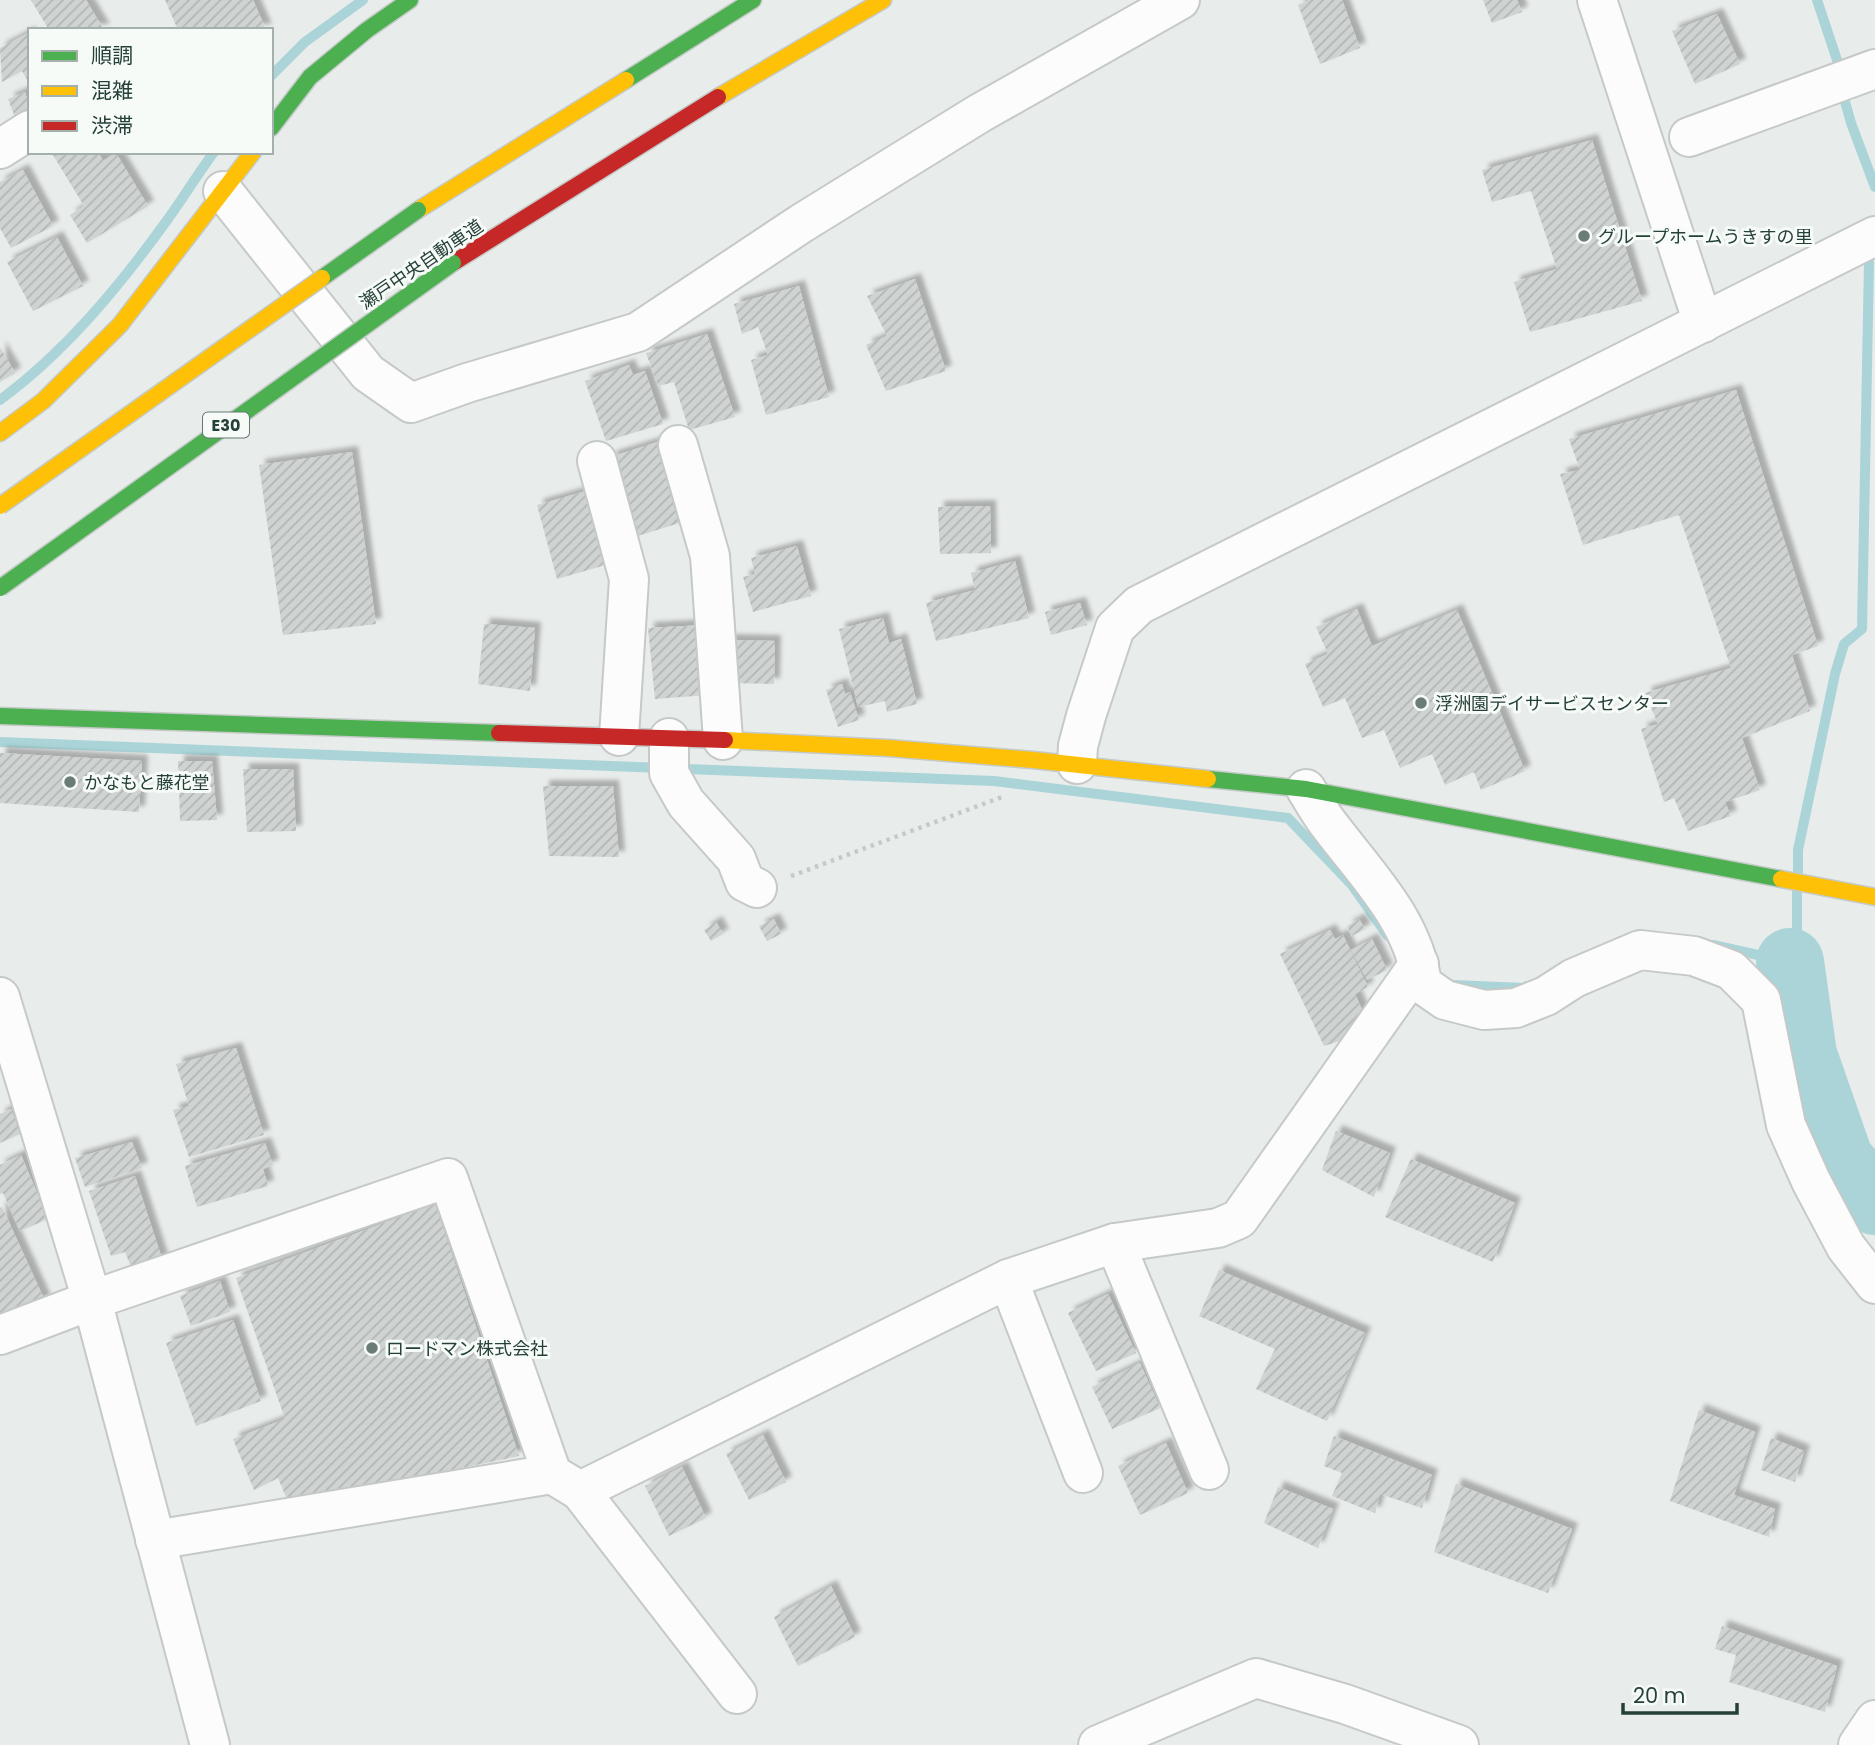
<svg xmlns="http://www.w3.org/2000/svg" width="1875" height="1745" viewBox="0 0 1875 1745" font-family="Poppins,'Noto Sans JP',sans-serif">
<defs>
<pattern id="building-hatch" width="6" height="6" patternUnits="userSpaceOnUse" patternTransform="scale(1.75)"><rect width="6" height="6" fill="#cfd3d1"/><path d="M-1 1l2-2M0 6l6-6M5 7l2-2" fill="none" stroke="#b2b6b4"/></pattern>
<filter id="shadow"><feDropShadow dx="6" dy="-6" stdDeviation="2" flood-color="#0004"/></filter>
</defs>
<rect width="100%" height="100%" fill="#e8ecea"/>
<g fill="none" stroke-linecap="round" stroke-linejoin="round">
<g stroke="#aad4d8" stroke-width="10">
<polyline points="1817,0 1838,63"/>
<polyline points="271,76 305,42 363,0"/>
<polyline points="1844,98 1851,123 1875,187"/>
<path d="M0,400c65,-48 118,-112 165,-177 17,-23 32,-48 49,-71"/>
<polyline points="0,742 994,781 1288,818 1352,885 1388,936"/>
<polyline points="1798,874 1798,850 1835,674 1844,644 1862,629 1869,262"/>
<polyline points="1713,945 1790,962 1797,938 1797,890"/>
<polyline points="1453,985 1524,988 1527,986"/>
</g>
<polyline stroke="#aad4d8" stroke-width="68" points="1790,962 1803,1055 1840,1161 1875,1201"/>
</g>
<g fill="url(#building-hatch)" filter="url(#shadow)">
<polygon points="31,0 86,0 104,30 49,30"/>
<polygon points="165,0 253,0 266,30 178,30"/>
<polygon points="1310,0 1342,0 1360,48 1320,64 1298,5"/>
<polygon points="1483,0 1517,0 1522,12 1492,23"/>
<polygon points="1717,14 1740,64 1695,84 1672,31"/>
<polygon points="30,32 30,85 22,71 2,82 0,48"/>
<polygon points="25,92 30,111 15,117 8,99"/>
<polygon points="1592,140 1642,301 1530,332 1514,282 1557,269 1531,191 1492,202 1482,170"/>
<polygon points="58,152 98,152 103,161 116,153 148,206 87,243 70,215 84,206 53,155"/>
<polygon points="23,170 53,226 11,248 0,228 0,182"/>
<polygon points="57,237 83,286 33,311 7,262"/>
<polygon points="915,279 946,371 886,391 866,345 887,336 867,296"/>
<polygon points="799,286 829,397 766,415 751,360 768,355 758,327 742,334 734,304"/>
<polygon points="707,334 735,417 689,430 674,382 658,386 646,353"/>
<polygon points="0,347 15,373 0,382"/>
<polygon points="629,365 633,375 645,371 663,424 606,441 585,381"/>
<polygon points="1736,390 1818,646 1792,655 1810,711 1742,738 1760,790 1725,802 1731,816 1688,831 1674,798 1664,802 1641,729 1658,724 1645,693 1731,668 1679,515 1583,545 1560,474 1580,470 1569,439"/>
<polygon points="664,440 686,521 634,537 610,457"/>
<polygon points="352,452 376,624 283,635 259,465"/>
<polygon points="586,491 609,564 557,579 537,505"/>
<polygon points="990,506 991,553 940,554 938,507"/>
<polygon points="797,546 811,596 753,612 743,577 755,574 751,558"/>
<polygon points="1015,561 1029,618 936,641 926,603 975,590 971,573"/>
<polygon points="1080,603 1087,625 1051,635 1045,612"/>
<polygon points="1357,609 1372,646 1457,610 1525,771 1481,790 1474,772 1445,785 1432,754 1400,768 1384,730 1362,738 1345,698 1323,707 1305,664 1328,654 1316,627"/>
<polygon points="883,618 889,643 901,639 917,704 887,712 885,701 858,707 839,629"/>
<polygon points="484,624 535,628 530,691 478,684"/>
<polygon points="704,625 708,695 655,699 648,628"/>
<polygon points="728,640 775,641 774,684 727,683"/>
<polygon points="842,684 845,694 850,692 859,720 838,727 826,690"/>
<polygon points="0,753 142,761 139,812 0,803"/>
<polygon points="178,761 212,761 217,820 180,821"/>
<polygon points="243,769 293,769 296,831 247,832"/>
<polygon points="543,786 613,786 619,857 549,856"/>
<polygon points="774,919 781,934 767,941 759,926"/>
<polygon points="1359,919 1365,929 1352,936 1347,926"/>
<polygon points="716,922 723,934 711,941 704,930"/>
<polygon points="1330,930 1335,939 1343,935 1368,987 1355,994 1363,1012 1340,1041 1324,1046 1280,954"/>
<polygon points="1372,939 1387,970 1367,980 1351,950"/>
<polygon points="236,1048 264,1135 189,1157 173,1110 189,1106 176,1064"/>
<polygon points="11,1109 20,1134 0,1143 0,1114"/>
<polygon points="1336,1131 1390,1153 1374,1197 1322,1170"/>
<polygon points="132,1142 142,1168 85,1187 75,1158"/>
<polygon points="265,1143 273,1165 263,1169 268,1186 197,1207 185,1166"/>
<polygon points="21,1155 48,1219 20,1231 3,1193 0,1194 0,1165"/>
<polygon points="1411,1159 1515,1203 1493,1262 1385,1217"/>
<polygon points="135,1176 163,1262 133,1272 125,1252 111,1256 89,1191"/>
<polygon points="435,1204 519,1456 289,1504 278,1478 254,1490 233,1439 285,1419 236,1278"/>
<polygon points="2,1207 45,1301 0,1318 0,1208"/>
<polygon points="1219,1270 1365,1333 1327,1421 1256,1389 1275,1349 1199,1316"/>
<polygon points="220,1281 230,1312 191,1326 180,1296"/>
<polygon points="1108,1294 1136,1353 1096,1371 1068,1313"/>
<polygon points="233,1320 261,1401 196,1426 166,1343"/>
<polygon points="1140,1363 1160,1408 1112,1429 1092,1387"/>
<polygon points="1699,1410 1755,1432 1734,1495 1775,1509 1769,1537 1670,1501"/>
<polygon points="763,1435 786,1482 749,1500 726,1454"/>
<polygon points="1334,1436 1432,1475 1422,1508 1380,1494 1375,1513 1332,1496 1342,1473 1324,1466"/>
<polygon points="1771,1438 1804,1451 1795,1482 1761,1470"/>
<polygon points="1166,1443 1188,1493 1140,1515 1118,1466"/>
<polygon points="682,1467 706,1518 669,1536 645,1486"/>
<polygon points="1456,1484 1572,1529 1548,1593 1434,1552"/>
<polygon points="1278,1487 1333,1509 1318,1548 1264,1523"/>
<polygon points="831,1586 855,1637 798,1666 774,1617"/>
<polygon points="1722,1626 1837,1666 1825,1712 1729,1682 1736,1655 1715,1649"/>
</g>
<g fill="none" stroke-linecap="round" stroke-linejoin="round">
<defs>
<g id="street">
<polyline points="1597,0 1703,323"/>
<polyline points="1689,137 1875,69"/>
<polyline points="0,149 30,130"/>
<polyline points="223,191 368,373 411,403 467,383 638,332 802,223 980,113 1180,0"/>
<polyline points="678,445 710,556 723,740"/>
<polyline points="597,461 629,579 619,736"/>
<polyline points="669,738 669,773 686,803 736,859 745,882 757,888"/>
<polyline points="1077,764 1078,746 1086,716 1115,628 1139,605 1875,236"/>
<path d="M1306,789c8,13 15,26 24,37 37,49 84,95 92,158l23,16 39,10 32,-2 30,-12 28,-18 66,-28 54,6 37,14 30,30 25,125 25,56 35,66 29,37"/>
<polyline points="0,997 92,1300 210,1745"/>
<polyline points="1115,1243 1209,1470"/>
<polyline points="1008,1279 1083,1473"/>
<polyline points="0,1335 92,1300 448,1178 552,1474 580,1491 737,1694"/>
<polyline points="580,1491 1008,1279 1115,1243 1218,1228 1239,1219 1419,964"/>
<polyline points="155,1540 552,1474"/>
<polyline points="1098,1745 1256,1678 1345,1704 1459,1745"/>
<polyline points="1858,1745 1875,1720"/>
</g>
<g id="fast">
<polyline points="626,80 753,0"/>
<polyline points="271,128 310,77 367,30 410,0"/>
<polyline points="0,716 499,733"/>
<polyline points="1208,779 1306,789 1781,879"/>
</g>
<g id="slow">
<polyline points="718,97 883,0"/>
<polyline points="418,210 626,80"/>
<polyline points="0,433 43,401 120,325 253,152"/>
<polyline points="725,740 888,748 1033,760 1208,779"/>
<polyline points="1781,879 1875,897"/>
</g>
<g id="jam">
<polyline points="453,263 718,97"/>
<polyline points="499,733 725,740"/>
</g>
</defs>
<use href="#street" stroke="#c5c9c7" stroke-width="42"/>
<use href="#fast" stroke="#c4cac7" stroke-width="19"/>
<use href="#slow" stroke="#c4cac7" stroke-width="19"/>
<use href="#jam" stroke="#c4cac7" stroke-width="19"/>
<polyline stroke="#c3cbc8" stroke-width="4.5" stroke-dasharray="3.5 5" stroke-linecap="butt" points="791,876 1002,797"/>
<use href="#street" stroke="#fcfcfc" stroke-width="38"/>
<use href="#fast" stroke="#4caf50" stroke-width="16"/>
<use href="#slow" stroke="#ffc107" stroke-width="16"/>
<use href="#jam" stroke="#c62828" stroke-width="16"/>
<defs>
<g id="fast-bridge">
<polyline points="322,278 418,210"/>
<polyline points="0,588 453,263"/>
</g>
<polyline id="slow-bridge" points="0,506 322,278"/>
</defs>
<use href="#fast-bridge" stroke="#c3cac8" stroke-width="19" stroke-linecap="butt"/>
<use href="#slow-bridge" stroke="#c3cac8" stroke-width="19" stroke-linecap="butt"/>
<use href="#fast-bridge" stroke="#4caf50" stroke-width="16"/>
<use href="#slow-bridge" stroke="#ffc107" stroke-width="16"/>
</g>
<g fill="#697c76" stroke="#f7fbf8" stroke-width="2.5">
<circle cx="1584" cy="236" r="7"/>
<circle cx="1421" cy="703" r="7"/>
<circle cx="70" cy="782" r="7"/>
<circle cx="372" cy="1348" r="7"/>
</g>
<g text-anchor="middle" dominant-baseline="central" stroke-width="6" stroke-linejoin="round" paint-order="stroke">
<rect fill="#f7fbf8" stroke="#647872" stroke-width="2" x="203" y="412.5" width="46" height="25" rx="5"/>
<g font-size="16" font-weight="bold" fill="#254038">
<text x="226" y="425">E30</text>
</g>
<g font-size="18" fill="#254038" stroke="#f7fbf8" text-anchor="start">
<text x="1598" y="236">グループホームうきすの里</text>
<text x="1435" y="703">浮洲園デイサービスセンター</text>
<text x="84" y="782">かなもと藤花堂</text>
<text x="386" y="1348">ロードマン株式会社</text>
</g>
<g font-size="18" fill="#254038" stroke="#f7fbf8">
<text transform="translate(421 264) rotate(-34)">瀬戸中央自動車道</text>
</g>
</g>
<rect x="28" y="28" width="245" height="126" fill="#f7fbf8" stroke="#a3b0ab" stroke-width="2"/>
<rect x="42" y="51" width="35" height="10" fill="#4caf50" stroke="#a3b0ab" stroke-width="2"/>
<text x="91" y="63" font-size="21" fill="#254038">順調</text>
<rect x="42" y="86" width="35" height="10" fill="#ffc107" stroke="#a3b0ab" stroke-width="2"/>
<text x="91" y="98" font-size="21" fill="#254038">混雑</text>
<rect x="42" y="121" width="35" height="10" fill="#c62828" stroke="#a3b0ab" stroke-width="2"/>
<text x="91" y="133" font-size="21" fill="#254038">渋滞</text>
<path d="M1623 1703v10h114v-10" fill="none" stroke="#254038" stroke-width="3.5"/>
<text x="1633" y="1703" font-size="21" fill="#254038" stroke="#f7fbf8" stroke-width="5" paint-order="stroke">20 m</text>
</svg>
